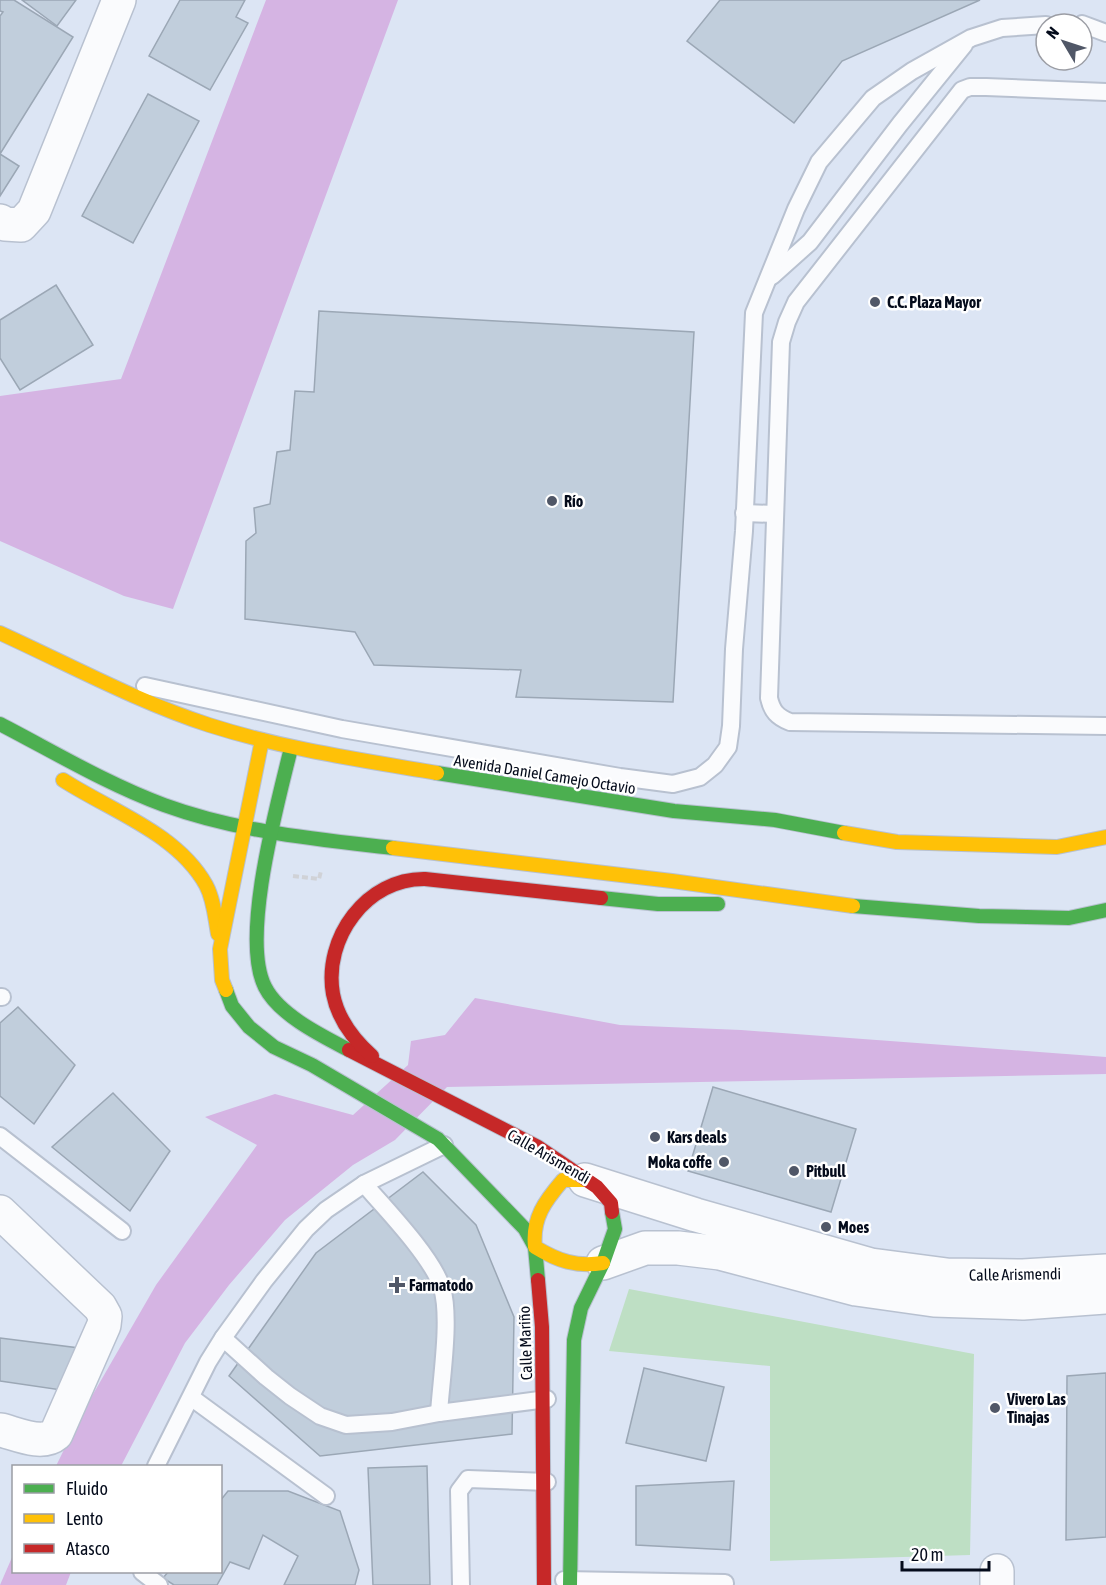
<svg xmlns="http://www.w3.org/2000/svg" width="1106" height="1585" viewBox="0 0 1106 1585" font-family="'Asap Condensed',sans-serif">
<rect width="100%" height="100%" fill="#dce5f4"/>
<polygon fill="#bedfc4" points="629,1289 974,1354 970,1555 770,1561 770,1366 609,1351"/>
<g fill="#d5b4e3">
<polygon points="266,0 398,0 173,609 124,596 0,541 0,396 121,379"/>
<polygon points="475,998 620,1025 741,1030 1106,1057 1106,1074 447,1087 395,1140 353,1165 285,1220 229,1285 185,1343 121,1466 56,1466 81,1415 156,1285 257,1145 205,1117 275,1094 353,1115 408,1065 411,1041 445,1035"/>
<polygon points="13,1555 14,1572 71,1572 66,1585 0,1585"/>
</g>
<g fill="#c1cedc" stroke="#9ba7b5" stroke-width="1.5">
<polygon points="0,0 14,0 73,37 0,154 0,16 3,12 0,11"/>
<polygon points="22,0 76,0 57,26"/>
<polygon points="180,0 245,0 236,17 248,23 210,90 149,56"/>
<polygon points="720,0 980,0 842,61 794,123 687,41"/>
<polygon points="148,94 199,121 133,243 82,216"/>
<polygon points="0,154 19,166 0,196"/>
<polygon points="56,285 93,345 20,390 0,358 0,320"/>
<polygon points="319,311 694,332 673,702 516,697 521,670 374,665 355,632 245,619 246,541 256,533 254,508 270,504 277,452 290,450 295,391 314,392"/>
<polygon points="18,1007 75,1065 34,1124 0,1096 0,1023"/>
<polygon points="713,1087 856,1129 831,1212 688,1171"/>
<polygon points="113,1093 170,1151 130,1211 52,1147"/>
<polygon points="423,1172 476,1225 514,1317 512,1434 320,1456 229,1376 316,1253"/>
<polygon points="0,1338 79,1348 68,1391 0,1381"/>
<polygon points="644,1368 724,1387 706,1461 626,1443"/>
<polygon points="1106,1373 1106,1537 1066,1540 1067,1376"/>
<polygon points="427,1466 430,1585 373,1585 368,1468"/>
<polygon points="734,1481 730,1550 636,1545 636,1486"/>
<polygon points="228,1491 288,1491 340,1511 359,1570 355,1585 284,1585 298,1556 263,1535 249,1569 230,1562 217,1585 174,1585 163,1578 168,1572 220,1572 220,1501"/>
</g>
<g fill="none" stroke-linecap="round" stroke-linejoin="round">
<defs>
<g id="lane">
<polyline points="1082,24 1106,33"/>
<path d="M1106,92l-120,-5h-16l-8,3 -166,212 -9,20 -6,20 -12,356c3,13 8,19 21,24l316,4"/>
<polyline points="772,276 810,242 900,124 964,45"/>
<polyline points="744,513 775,514"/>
<polyline points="145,686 342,729 620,777 673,784 700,777 715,765 728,747 731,726 734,649 744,531 754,313 796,209 819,162 873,98 912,71 971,38 1002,28 1046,25"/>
<polyline points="0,997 2,997"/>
<polyline points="0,1136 122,1231"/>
<path d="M364,1184c22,25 69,74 78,104 9,30 -1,92 -3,125"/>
<polyline points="223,1338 266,1377 290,1396 320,1416 346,1425 392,1422 439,1413 547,1399"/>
<polyline points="192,1398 326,1496"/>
<polyline points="156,1466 208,1362 223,1338 264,1281 306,1229 326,1210 364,1184 444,1145"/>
<polyline points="142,1572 159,1585"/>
<polyline points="564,1580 725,1583"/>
<polyline points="461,1585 459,1491 468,1479 547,1482"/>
</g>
<g id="street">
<polyline points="0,221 5,224 21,225 34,211 119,0"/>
<polyline points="585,1180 696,1215 871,1265 947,1275 1023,1276 1106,1271"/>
<path d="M0,1212l100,95 5,9 -1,9 -48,109c-14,12 -39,0 -55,-4"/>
<polyline points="603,1263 645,1248 678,1248 720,1253 856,1289 934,1300 1023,1303 1106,1297"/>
<polyline points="997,1571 997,1585"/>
</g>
<g id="fast">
<path d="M0,724c54,28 107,60 164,81 74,27 151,34 229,43"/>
<path d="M291,748c-13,54 -51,190 -26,239 14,28 57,49 84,63"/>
<polyline points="437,773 674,811 775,820 844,833"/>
<polyline points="601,898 658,904 718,904"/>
<polyline points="853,906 979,916 1069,918 1106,910"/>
<polyline points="226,990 232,1006 249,1027 274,1047 312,1065 438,1139 525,1229 535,1247 538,1280"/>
<polyline points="570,1585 574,1340 581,1308 603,1263 615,1229 612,1212"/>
</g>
<g id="slow">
<path d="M0,633c68,31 138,69 209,92 75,24 152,35 228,48"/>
<path d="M63,780c48,31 114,53 143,105 8,15 9,33 12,49"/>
<polyline points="844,833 897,842 1057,847 1106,837"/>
<polyline points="393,848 672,881 853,906"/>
<polyline points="226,990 222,980 220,949 262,740"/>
<path d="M585,1180h-22c-18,21 -31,38 -28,67 23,14 41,20 68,16"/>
</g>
<g id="jam">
<polyline points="349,1050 538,1147 597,1187 611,1203 612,1212"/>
<path d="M372,1056c-19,-17 -34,-36 -39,-62 -10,-56 34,-116 92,-115l176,19"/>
<polyline points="538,1280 542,1327 544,1585"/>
</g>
</defs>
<use href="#lane" stroke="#b8c1d0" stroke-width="20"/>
<use href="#street" stroke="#b8c1d0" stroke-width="36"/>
<use href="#fast" stroke="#b8c1d0" stroke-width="16"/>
<use href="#slow" stroke="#b8c1d0" stroke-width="16"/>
<use href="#jam" stroke="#b8c1d0" stroke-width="16"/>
<polyline stroke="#d0d2d7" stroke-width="4" stroke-dasharray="6 3" stroke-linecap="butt" points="293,876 319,879 321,871"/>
<use href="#lane" stroke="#fafbfd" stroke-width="16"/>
<use href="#street" stroke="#fafbfd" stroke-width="33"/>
<use href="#fast" stroke="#4caf50" stroke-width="14"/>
<use href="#slow" stroke="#ffc107" stroke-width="14"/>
<use href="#jam" stroke="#c62828" stroke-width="14"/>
</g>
<g fill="#505767" stroke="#fff" stroke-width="2">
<circle cx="875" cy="302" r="6"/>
<circle cx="552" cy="501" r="6"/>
<circle cx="655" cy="1137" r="6"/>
<circle cx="724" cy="1162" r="6"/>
<circle cx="794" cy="1171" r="6"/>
<circle cx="826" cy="1227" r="6"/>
<path d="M394 1276h6v6h6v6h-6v6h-6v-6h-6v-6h6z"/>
<circle cx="995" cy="1408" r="6"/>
</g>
<g text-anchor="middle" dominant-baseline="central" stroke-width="5" stroke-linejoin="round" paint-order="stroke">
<g font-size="16" font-weight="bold" fill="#040b1b" stroke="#fff" text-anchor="start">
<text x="887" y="302">C.C. Plaza Mayor</text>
<text x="564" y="501">Río</text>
<text x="667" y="1137">Kars deals</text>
<text x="712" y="1162" text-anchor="end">Moka coffe</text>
<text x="806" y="1171">Pitbull</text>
<text x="838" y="1227">Moes</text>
<text x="409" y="1285">Farmatodo</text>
<text x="1007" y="1399">Vivero Las<tspan x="1007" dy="18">Tinajas</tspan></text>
</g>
<g font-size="16" fill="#040b1b" stroke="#fff">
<text transform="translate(545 774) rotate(9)">Avenida Daniel Camejo Octavio</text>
<text transform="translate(549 1156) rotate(30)">Calle Arismendi</text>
<text transform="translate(1015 1274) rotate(-1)">Calle Arismendi</text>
<text transform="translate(525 1343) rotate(-92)">Calle Mariño</text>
</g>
</g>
<rect x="12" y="1465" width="210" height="108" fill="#ffffff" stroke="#9b9da4" stroke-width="1.5"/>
<rect x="24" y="1484" width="30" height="9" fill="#4caf50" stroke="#9b9da4" stroke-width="1.5"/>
<text x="66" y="1495" font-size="18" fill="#040b1b">Fluido</text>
<rect x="24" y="1514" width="30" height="9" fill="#ffc107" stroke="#9b9da4" stroke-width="1.5"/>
<text x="66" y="1525" font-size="18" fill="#040b1b">Lento</text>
<rect x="24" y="1544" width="30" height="9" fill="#c62828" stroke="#9b9da4" stroke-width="1.5"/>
<text x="66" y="1555" font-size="18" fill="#040b1b">Atasco</text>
<g transform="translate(1064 42) rotate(309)"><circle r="28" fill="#ffffff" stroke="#9b9da4" stroke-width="1.5"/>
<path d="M0-4.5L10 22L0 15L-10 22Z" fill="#505767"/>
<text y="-9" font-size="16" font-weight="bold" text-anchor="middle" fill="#040b1b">N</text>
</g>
<path d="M902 1561v9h87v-9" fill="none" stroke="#040b1b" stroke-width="3"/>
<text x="911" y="1561" font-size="18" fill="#040b1b" stroke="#ffffff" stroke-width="4.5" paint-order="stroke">20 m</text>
</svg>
